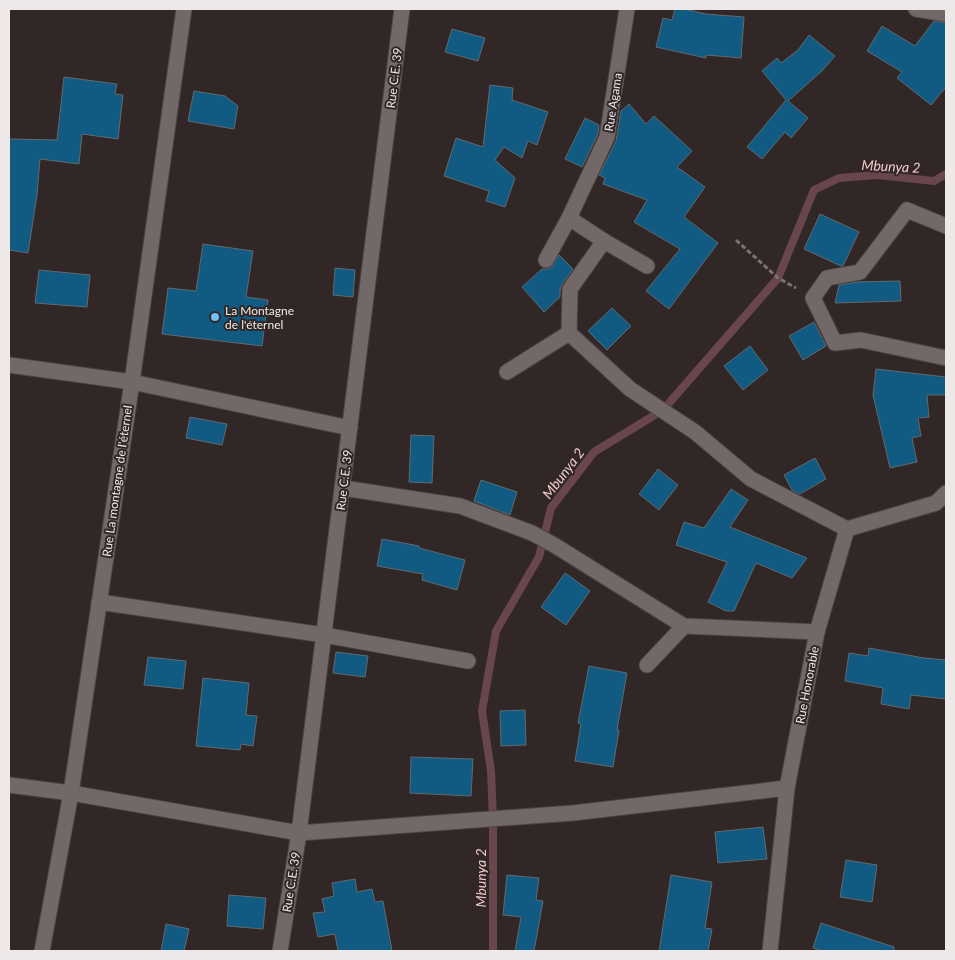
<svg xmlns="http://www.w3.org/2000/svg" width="955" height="960" viewBox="0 0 955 960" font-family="Lato,sans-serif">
<rect width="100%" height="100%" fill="#312727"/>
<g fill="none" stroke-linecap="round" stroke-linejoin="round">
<polyline stroke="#69464c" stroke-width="8" points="493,951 493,819 491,771 482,711 496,631 539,557 551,508 594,452 663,410 778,278 814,190 839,178 877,175 934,181 946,174"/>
</g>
<g fill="#115a82" stroke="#616a70">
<polygon points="675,9 684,9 706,14 744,17 741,58 706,55 706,58 656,47 663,18 672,20"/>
<polygon points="934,21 946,23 946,87 931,105 897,78 902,72 867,51 882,26 915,46"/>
<polygon points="452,29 485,38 478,61 445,52"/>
<polygon points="809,35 835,56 822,71 788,101 808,118 791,138 785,132 762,159 747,147 786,100 762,71 777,58 781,63 798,50"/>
<polygon points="64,77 117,84 115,94 123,95 118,139 82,134 79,164 40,159 37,195 28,253 9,250 9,139 57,140"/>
<polygon points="490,85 513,88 512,100 548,112 537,145 528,141 522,158 504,147 495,160 515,178 505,207 486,201 489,191 444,176 456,138 483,147"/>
<polygon points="194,91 225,96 238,106 234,129 188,121"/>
<polygon points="629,104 646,124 654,116 692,151 677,167 705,187 684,217 718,243 669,309 646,291 680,249 634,222 647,200 603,184 605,178 599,175 616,141 621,111"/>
<polygon points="585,118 599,125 598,134 582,167 565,159"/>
<polygon points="820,214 859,232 843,266 841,266 804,249"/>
<polygon points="203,244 253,251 246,297 268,300 262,346 162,334 168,288 196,291"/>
<polygon points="559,255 573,269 562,284 560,290 560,297 544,312 522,287 542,269 547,269 551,268"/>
<polygon points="335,268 355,270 353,297 333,295"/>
<polygon points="39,270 90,275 87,307 35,303"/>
<polygon points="900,281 901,301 835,303 839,285 857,282"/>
<polygon points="612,308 631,326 607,350 588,331"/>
<polygon points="814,322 826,346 803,360 789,336"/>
<polygon points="750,346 768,370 743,390 724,366"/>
<polygon points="876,369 946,377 946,395 927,395 929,417 918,418 921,436 912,438 917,462 890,468 873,395"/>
<polygon points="190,417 227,424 222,445 186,438"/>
<polygon points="411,435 434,436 432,483 409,482"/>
<polygon points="815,458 826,479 800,494 792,490 784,475"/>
<polygon points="658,469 678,485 659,510 639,494"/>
<polygon points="481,480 517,492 510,515 474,501"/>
<polygon points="731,489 748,500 730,527 807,558 792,578 756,563 734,611 726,611 708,602 727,562 676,545 684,522 704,528"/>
<polygon points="382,539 419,546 419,548 465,560 457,590 422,580 423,574 377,566"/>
<polygon points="565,573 590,591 566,625 541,607"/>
<polygon points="869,648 924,658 946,660 946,699 911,695 909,709 881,704 883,688 845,681 849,653 868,656"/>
<polygon points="336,652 368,656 365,677 333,673"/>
<polygon points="148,657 186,661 183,689 144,685"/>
<polygon points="589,666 627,673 617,730 619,730 613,767 575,761 581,724 578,723"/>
<polygon points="203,678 249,683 246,715 257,716 253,746 241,744 240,750 196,746"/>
<polygon points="525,710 526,745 501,746 500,711"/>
<polygon points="411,757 473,759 471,796 410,793"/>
<polygon points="763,827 767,859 718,863 715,832"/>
<polygon points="846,860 877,865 872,902 840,897"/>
<polygon points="507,875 539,878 536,900 543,901 534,951 515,951 521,917 503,915"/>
<polygon points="671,875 712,882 705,928 712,929 708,951 659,951"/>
<polygon points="355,879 357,892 372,889 375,902 383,901 392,951 338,951 335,934 318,937 313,913 325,912 322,899 334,896 332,883"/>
<polygon points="229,895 266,898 263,929 227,926"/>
<polygon points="821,923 894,947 894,951 824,951 813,948"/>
<polygon points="166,924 189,929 184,951 161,951"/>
</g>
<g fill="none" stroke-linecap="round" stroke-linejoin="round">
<defs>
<g id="minor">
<polyline points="916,9 946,14"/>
<polyline points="569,218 604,241 647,266"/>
<polyline points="946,226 907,210 860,272 827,278 813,298 835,343 861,340 946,358"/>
<polyline points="546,260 569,218 607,137 627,9"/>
<polyline points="569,333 630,389 695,432 751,479 847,529"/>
<polyline points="9,365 132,382 350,428"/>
<polyline points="507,372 569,333 570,289 604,241"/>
<polyline points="343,488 460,506 532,533 554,545 684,626 817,632"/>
<polyline points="847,529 936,503 946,493"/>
<polyline points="99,602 324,635 468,661"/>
<polyline points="647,665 684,626"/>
<polyline points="9,785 71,793 299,833 573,813 787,788"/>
<polyline points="42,951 71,793 132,382 184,9"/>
<polyline points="280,951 299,833 402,9"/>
<polyline points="770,951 787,788 817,632 847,529"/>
</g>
</defs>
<use href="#minor" stroke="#4c4444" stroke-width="17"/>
<polyline stroke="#7b7272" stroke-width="3" stroke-dasharray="5 2.5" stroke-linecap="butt" points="736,240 778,278 796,288"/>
<use href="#minor" stroke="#736868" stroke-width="15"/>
</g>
<circle fill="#72c1f5" stroke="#312727" stroke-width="2" cx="215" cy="317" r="5"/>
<g text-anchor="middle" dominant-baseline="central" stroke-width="4" stroke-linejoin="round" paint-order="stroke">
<g font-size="12" fill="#efe8e8" stroke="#312727">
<text transform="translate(394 78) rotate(-83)">Rue C.E. 39</text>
<text transform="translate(613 102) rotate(-81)">Rue Agama</text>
<text transform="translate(344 480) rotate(-83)">Rue C.E. 39</text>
<text transform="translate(117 481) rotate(-82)">Rue La montagne de l'éternel</text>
<text transform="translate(807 685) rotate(-79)">Rue Honorable</text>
<text transform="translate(291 882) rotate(-81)">Rue C.E. 39</text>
</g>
<g font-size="12" fill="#efe8e8" stroke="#312727" text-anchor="start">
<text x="225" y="310">La Montagne<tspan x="225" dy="14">de l'éternel</tspan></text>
</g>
<g font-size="14" font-style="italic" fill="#f4c9ca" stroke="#312727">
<text transform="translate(891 166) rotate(3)">Mbunya 2</text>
<text transform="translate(563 473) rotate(-53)">Mbunya 2</text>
<text transform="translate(480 878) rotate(-90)">Mbunya 2</text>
</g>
</g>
<rect width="955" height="960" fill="none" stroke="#efe8e8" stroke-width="20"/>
</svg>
